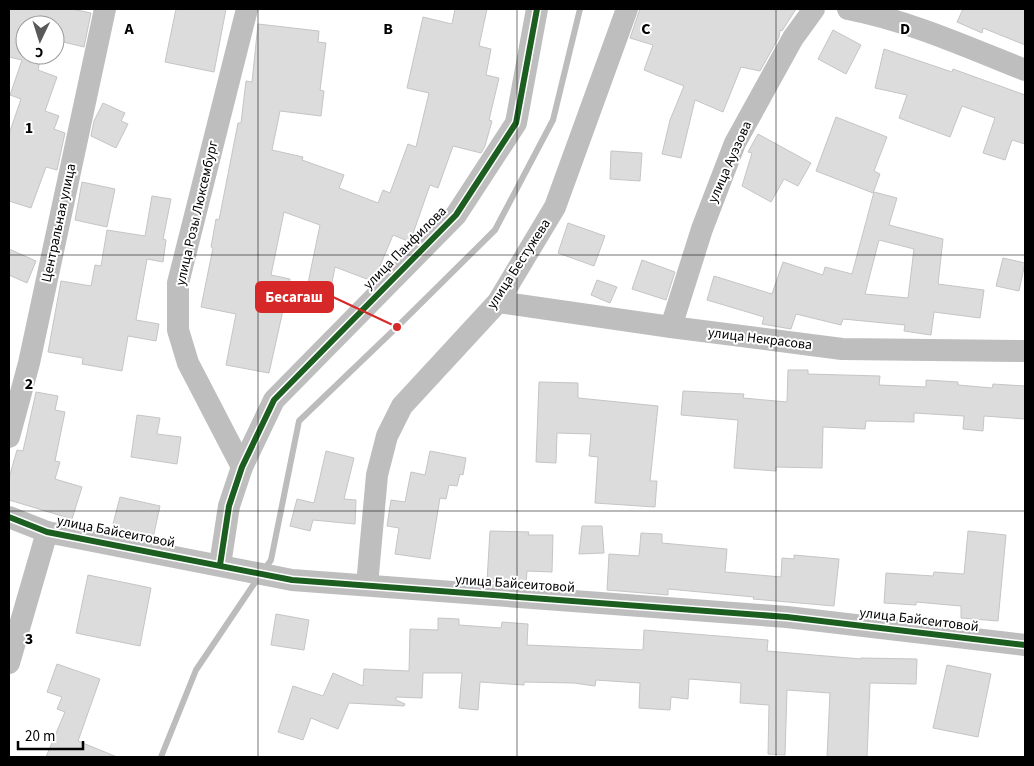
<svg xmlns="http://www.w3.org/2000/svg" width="1034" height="766" viewBox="0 0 1034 766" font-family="'Source Sans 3',sans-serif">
<rect width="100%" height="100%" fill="#fff"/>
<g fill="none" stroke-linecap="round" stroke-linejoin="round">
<g stroke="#bcbcbc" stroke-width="6">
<polyline points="264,570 271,560 299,421 397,327 495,230 553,120 580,9"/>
<polyline points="161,757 196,670 258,578"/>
</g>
</g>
<g fill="#dcdcdc" stroke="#c5c5c5" fill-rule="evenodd">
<polygon points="9,9 72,9 91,13 84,47 55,40 55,25 25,25 25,55 41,55 38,70 57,77 45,111 59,116 54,129 65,133 57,170 46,167 31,208 9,201 9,134 21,99 10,95 22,60 9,57"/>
<polygon points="176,9 226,9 214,72 165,62"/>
<polygon points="455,9 487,9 479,46 491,49 486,75 499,78 489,120 492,121 485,146 481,153 453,146 438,188 430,185 410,242 393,235 375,278 372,281 335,267 330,292 307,288 320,225 284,212 271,275 290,279 269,373 226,365 236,314 201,307 213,248 211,247 216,219 219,220 238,123 241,123 246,81 252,82 258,24 319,31 318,42 326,43 320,90 324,91 321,116 280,111 272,150 303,157 302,160 344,175 339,188 378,203 383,190 390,193 408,144 416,147 429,93 407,88 423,17 452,24"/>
<polygon points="640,9 796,9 782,31 780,30 779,37 760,71 741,67 723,112 695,100 681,158 662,154 670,120 684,86 644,70 653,45 630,38"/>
<polygon points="963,9 1025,9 1025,45 983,28 982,33 957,22"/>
<polygon points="833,30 861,45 846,74 818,59"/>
<polygon points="884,49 952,72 953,69 1025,95 1025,144 1012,140 1005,160 983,153 995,118 962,106 950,137 899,118 907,95 875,88"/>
<polygon points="103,103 125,113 121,121 128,124 116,148 91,136 94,121"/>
<polygon points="836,117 887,137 874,171 880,174 873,193 816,171"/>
<polygon points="758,134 811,163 798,186 784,179 771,202 742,186 752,153 748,152"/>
<polygon points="611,151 642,153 640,181 610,179"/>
<polygon points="82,182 115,189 107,227 75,220"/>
<path d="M874,192l23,6 -8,27 54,14 -5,45 46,6 -4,28 -46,-6 -3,23 -27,-4 1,-6 -62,-6 -2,6 -45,-11 -5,15 -29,-5 2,-7 -57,-17 7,-24 58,18 11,-32 40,13 2,-8 27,7zM879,240l35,9 -6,49 -43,-4z"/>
<polygon points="152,196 171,199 163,239 166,240 163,262 147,259 136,320 159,324 156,341 128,336 122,371 82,364 83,358 48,352 61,281 91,286 95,265 101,266 107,230 145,236"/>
<polygon points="568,223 605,236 594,266 558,253"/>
<polygon points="9,249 36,261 27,283 9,275"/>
<polygon points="1003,258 1025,263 1019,291 996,286"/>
<polygon points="642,260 675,272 666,300 632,289"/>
<polygon points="597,280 617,287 610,303 591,295"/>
<polygon points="788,370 808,370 808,374 880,376 879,385 926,387 926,380 958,382 958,385 992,388 993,384 1025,386 1025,419 984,416 983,431 963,429 964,416 914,413 914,422 866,421 865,429 823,427 822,468 776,467 776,471 734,468 738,420 681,415 683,391 744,394 743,398 787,402"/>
<polygon points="539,382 578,383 578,398 658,406 650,481 657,481 655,507 595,503 598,457 589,456 591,434 557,433 556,463 536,462"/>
<polygon points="36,392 58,396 55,410 65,412 55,461 60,462 55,479 82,487 72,519 9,500 9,478 17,450 23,451"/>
<polygon points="137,415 160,418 157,434 181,437 177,464 131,457"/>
<polygon points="326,451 354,458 344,499 356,500 355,524 313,520 310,531 290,526 297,499 314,503"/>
<polygon points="430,451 466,458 463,475 460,474 457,486 449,485 446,499 440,498 430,559 395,554 399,528 387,526 391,500 405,502 411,472 425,475"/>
<polygon points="120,497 160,506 153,538 112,528"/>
<polygon points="582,526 602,526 604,553 579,554"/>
<polygon points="490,531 529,532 528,535 553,535 552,572 527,571 526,584 487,581"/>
<polygon points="968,531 1006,535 998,621 961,618 961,606 916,602 916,605 884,603 886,573 933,576 934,572 964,574"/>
<polygon points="641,533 662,534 662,543 727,549 725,572 781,577 782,558 794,559 794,555 839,559 834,606 753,599 754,597 668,589 668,595 607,590 609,554 639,556"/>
<polygon points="88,575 151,588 140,646 76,633"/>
<polygon points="276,614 309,620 304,650 271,645"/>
<polygon points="438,618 459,619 459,625 501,628 502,622 528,624 527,645 643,650 644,630 768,640 767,651 861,659 861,658 917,659 916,684 870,683 867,757 827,757 830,693 787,690 785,755 768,754 769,705 740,703 741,683 689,679 688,699 671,697 670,710 639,708 640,683 596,680 595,686 574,683 524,682 524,685 480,682 478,710 459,708 462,673 423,673 422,698 396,697 396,700 405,704 404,706 349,703 338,729 311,718 303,740 278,732 293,686 323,696 333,673 363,686 364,669 409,671 410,629 438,630"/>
<polygon points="57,664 100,679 78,741 117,757 46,757 65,712 57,709 62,697 47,692"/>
<polygon points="947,665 991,674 978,737 933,728"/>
</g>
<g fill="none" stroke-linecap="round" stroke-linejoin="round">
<g stroke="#bebebe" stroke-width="22">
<path d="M848,9c62,12 119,38 177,61"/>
<polyline points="498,302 671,327 842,349 1025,351"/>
<polyline points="671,327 702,229 735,143 793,38 814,9"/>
<polyline points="9,437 29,363 105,9"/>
<polyline points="242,467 188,363 178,330 178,283 247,9"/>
<polyline points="9,517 47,532 292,580 787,617 1025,645"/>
<polyline points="220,565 229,506 242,467 274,400 456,215 516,123 537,9"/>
<polyline points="367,585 377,475 387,436 402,406 498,302 555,207 627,9"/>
<polyline points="9,663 47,532"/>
</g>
<defs>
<g id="cycleway">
<polyline points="9,517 47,532 292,580 787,617 1025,645"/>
<polyline points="220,565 229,506 242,467 274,400 456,215 516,123 537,9"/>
</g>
</defs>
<use href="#cycleway" stroke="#fff" stroke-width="9"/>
<use href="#cycleway" stroke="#1b5e20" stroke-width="6"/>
</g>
<path fill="none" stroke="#000" stroke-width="1" stroke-opacity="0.55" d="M258,9v748M517,9v748M776,9v748M9,255h1016M9,511h1016"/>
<g text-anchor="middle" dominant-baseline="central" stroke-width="4" stroke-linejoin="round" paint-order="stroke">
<g font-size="14" fill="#000" stroke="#fff">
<text transform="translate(730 162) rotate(-66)">улица Ауэзова</text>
<text transform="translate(197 213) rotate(-77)">улица Розы Люксембург</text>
<text transform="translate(59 223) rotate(-78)">Центральная улица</text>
<text transform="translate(405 248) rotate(-45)">улица Панфилова</text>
<text transform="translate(519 264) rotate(-57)">улица Бестужева</text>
<text transform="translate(760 339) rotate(7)">улица Некрасова</text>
<text transform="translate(116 532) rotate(11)">улица Байсеитовой</text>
<text transform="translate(515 584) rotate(4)">улица Байсеитовой</text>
<text transform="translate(919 620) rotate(7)">улица Байсеитовой</text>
</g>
</g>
<g font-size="16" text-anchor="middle" font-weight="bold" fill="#000" stroke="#fff" stroke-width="4" stroke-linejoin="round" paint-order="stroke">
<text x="129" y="34">A</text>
<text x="388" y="34">B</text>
<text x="646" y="34">C</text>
<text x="905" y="34">D</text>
<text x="29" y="133">1</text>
<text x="29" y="389">2</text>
<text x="29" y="644">3</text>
</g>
<path fill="none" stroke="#d62828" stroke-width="2" d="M397 327L333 297"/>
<circle fill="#d62828" stroke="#fff" stroke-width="2" cx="397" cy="327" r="5"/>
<rect fill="#d62828" stroke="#d62828" stroke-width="2" x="256" y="282" width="77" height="30" rx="5"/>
<g font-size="15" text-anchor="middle" font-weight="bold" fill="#fff">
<text x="294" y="302">Бесагаш</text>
</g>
<rect width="1034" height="766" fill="none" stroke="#000000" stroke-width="20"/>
<g transform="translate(40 40) rotate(184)"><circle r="24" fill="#ffffff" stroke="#999999"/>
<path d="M0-4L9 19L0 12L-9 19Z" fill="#595959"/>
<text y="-8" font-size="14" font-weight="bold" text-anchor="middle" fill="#000000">С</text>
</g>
<path d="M18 741v8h65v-8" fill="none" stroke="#000000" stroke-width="2.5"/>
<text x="25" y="741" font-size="15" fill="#000000" stroke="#ffffff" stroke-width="4" paint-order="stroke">20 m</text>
</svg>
